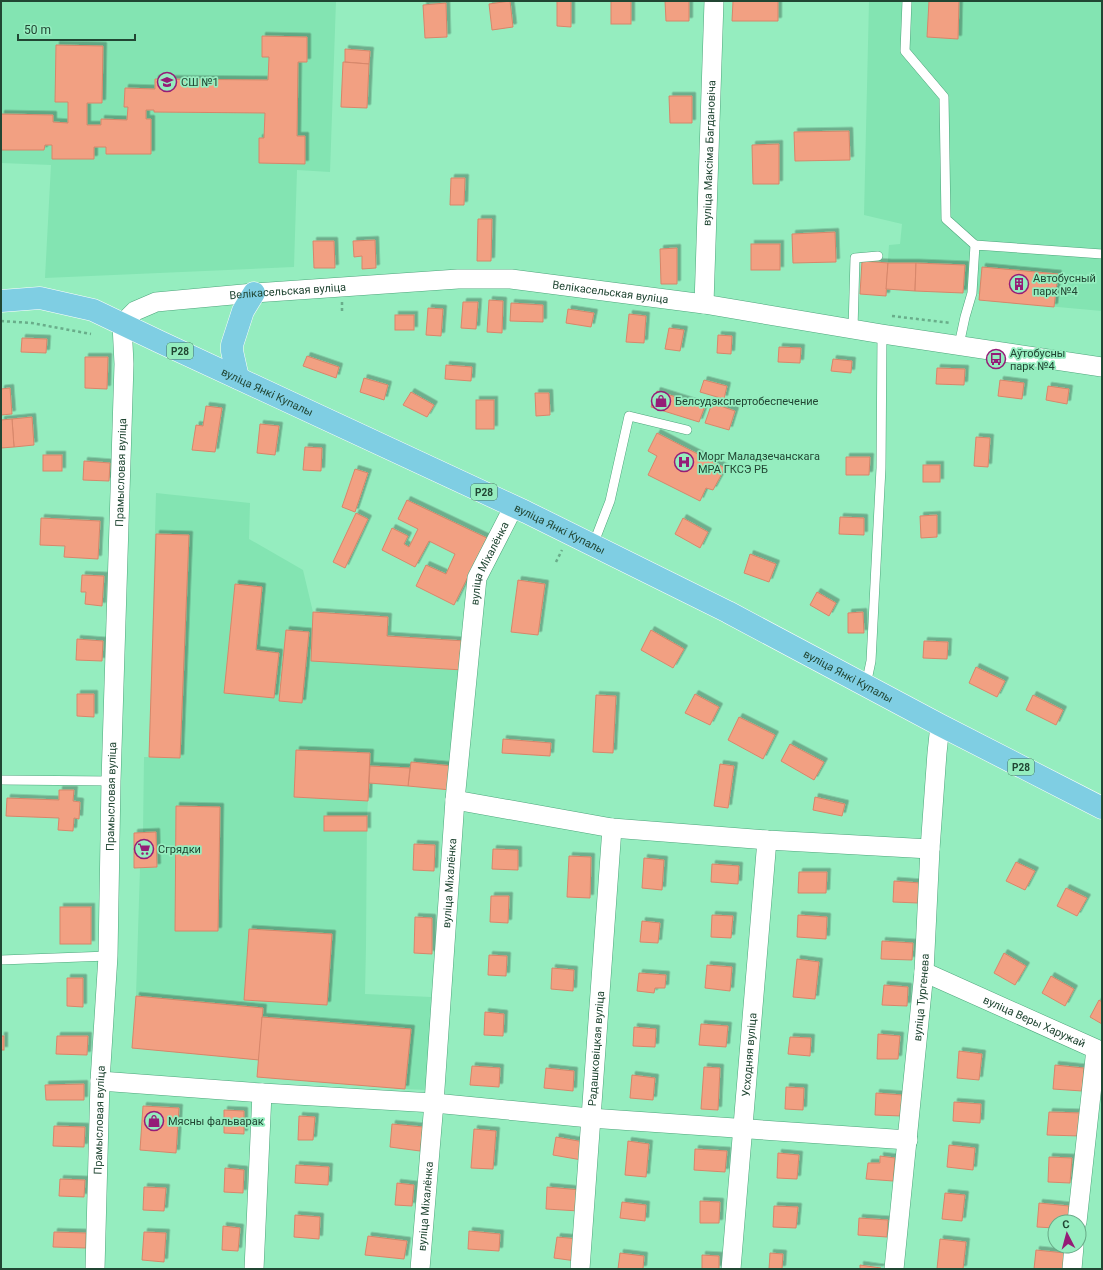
<svg xmlns="http://www.w3.org/2000/svg" width="1103" height="1270" viewBox="0 0 1103 1270" font-family="Roboto,sans-serif">
<defs>
<filter id="shadow"><feDropShadow dx="3.5" dy="-3.5" stdDeviation="0" flood-color="#0004"/></filter>
</defs>
<rect width="100%" height="100%" fill="#95edbf"/>
<g fill="#83e4b2">
<polygon points="1,1 336,1 330,172 297,170 294,267 45,278 51,165 1,163"/>
<polygon points="869,1 1102,1 1102,311 979,300 980,294 886,289 889,245 900,244 902,224 864,215"/>
<polygon points="156,493 250,503 249,539 303,570 313,612 388,617 388,636 465,641 451,790 408,786 369,784 367,816 366,946 365,994 431,997 428,1090 405,1089 257,1077 259,1060 132,1048 136,996 140,868 134,868 134,833 143,832 144,757 149,757"/>
</g>
<g fill="#f2a082" stroke="#d7866a" filter="url(#shadow)">
<polygon points="510,1 513,27 492,30 489,4"/>
<polygon points="557,1 571,1 571,27 557,26"/>
<rect x="611" y="1" width="20" height="23"/>
<polygon points="665,1 689,1 689,21 666,21"/>
<polygon points="733,1 778,1 778,21 732,21"/>
<polygon points="929,1 959,1 958,39 927,37"/>
<polygon points="446,3 447,37 425,38 423,5"/>
<polygon points="262,36 307,37 307,62 298,62 297,136 305,136 305,164 259,163 259,138 264,138 265,113 154,112 154,110 146,110 146,119 151,119 151,154 106,154 106,147 94,147 94,159 52,159 52,145 45,145 44,150 1,150 1,114 53,115 53,122 68,123 68,102 55,102 56,45 103,46 102,103 87,103 87,125 101,125 101,119 127,120 128,107 124,107 125,88 155,89 155,79 268,80 269,57 262,57"/>
<polygon points="345,49 370,51 369,64 345,62"/>
<polygon points="343,62 369,64 367,108 341,107"/>
<polygon points="669,96 692,96 692,123 670,123"/>
<polygon points="849,131 850,160 795,161 794,132"/>
<polygon points="779,144 779,184 753,184 752,145"/>
<polygon points="451,178 465,178 464,205 450,205"/>
<polygon points="478,219 492,219 491,261 477,261"/>
<polygon points="835,232 836,262 793,263 792,234"/>
<polygon points="375,240 376,268 362,269 362,256 354,257 353,241"/>
<polygon points="313,241 334,241 335,268 314,268"/>
<rect x="751" y="244" width="29" height="26"/>
<polygon points="677,248 677,284 661,284 660,249"/>
<polygon points="862,261 888,263 886,296 860,294"/>
<polygon points="888,263 916,263 915,291 886,289"/>
<polygon points="916,263 965,265 963,293 915,291"/>
<polygon points="982,267 1058,274 1054,307 979,300"/>
<polygon points="489,300 503,301 502,333 487,332"/>
<polygon points="463,302 478,302 476,329 461,328"/>
<polygon points="511,303 543,305 543,322 510,321"/>
<polygon points="428,308 443,309 441,336 426,335"/>
<polygon points="568,309 594,313 591,327 566,323"/>
<polygon points="629,314 646,316 644,343 626,342"/>
<rect x="395" y="315" width="19" height="15"/>
<polygon points="669,328 684,330 680,351 665,349"/>
<polygon points="718,335 732,336 731,354 717,353"/>
<polygon points="22,338 47,339 46,353 21,352"/>
<polygon points="779,347 801,348 800,363 778,362"/>
<polygon points="307,356 339,367 336,378 303,366"/>
<polygon points="85,357 108,357 107,389 85,388"/>
<polygon points="833,359 852,361 851,373 831,371"/>
<polygon points="446,365 472,367 471,381 445,379"/>
<polygon points="937,368 965,369 964,385 936,384"/>
<polygon points="364,378 388,385 384,400 360,392"/>
<polygon points="704,380 727,386 724,399 700,392"/>
<polygon points="1000,380 1024,383 1022,399 998,396"/>
<polygon points="1048,386 1069,389 1067,404 1046,400"/>
<polygon points="10,388 12,414 1,415 1,389"/>
<polygon points="657,391 705,406 699,422 651,407"/>
<polygon points="411,392 434,405 427,417 403,405"/>
<polygon points="535,393 549,393 550,415 536,416"/>
<rect x="476" y="400" width="18" height="29"/>
<polygon points="712,403 735,411 729,430 705,423"/>
<polygon points="206,406 222,408 215,452 192,450 196,425 203,426"/>
<polygon points="32,417 34,445 14,447 12,419"/>
<polygon points="12,419 14,447 1,448 1,420"/>
<polygon points="260,424 279,426 275,455 257,453"/>
<polygon points="657,433 725,468 713,490 706,488 700,501 648,475 657,456 648,451"/>
<polygon points="976,437 990,438 988,467 974,466"/>
<polygon points="305,447 322,448 321,471 303,470"/>
<rect x="43" y="455" width="19" height="16"/>
<polygon points="846,457 870,457 869,475 846,475"/>
<polygon points="84,461 110,463 109,481 83,480"/>
<rect x="923" y="465" width="17" height="17"/>
<polygon points="355,469 368,473 355,512 342,507"/>
<polygon points="407,500 487,538 454,605 416,586 426,565 446,574 455,554 429,541 415,567 382,550 392,528 408,536 404,544 409,547 418,529 398,519"/>
<polygon points="356,513 368,519 345,568 333,562"/>
<polygon points="937,515 937,537 921,538 920,516"/>
<polygon points="840,517 864,518 864,535 839,534"/>
<polygon points="41,518 100,521 98,559 64,557 65,546 40,545"/>
<polygon points="683,518 708,532 700,548 675,534"/>
<polygon points="156,534 189,535 180,758 149,757"/>
<polygon points="750,554 776,564 769,582 744,573"/>
<polygon points="82,575 104,576 102,606 85,604 86,592 81,592"/>
<polygon points="518,580 545,584 538,635 511,632"/>
<polygon points="235,584 262,587 256,650 279,653 274,698 224,693"/>
<polygon points="817,592 836,603 829,616 810,605"/>
<polygon points="313,612 388,617 387,636 465,641 463,670 311,661"/>
<polygon points="863,612 864,633 848,633 848,613"/>
<polygon points="286,630 309,632 302,703 279,701"/>
<polygon points="651,630 684,649 673,668 641,650"/>
<polygon points="77,639 103,641 102,661 76,660"/>
<polygon points="924,641 948,642 947,659 923,658"/>
<polygon points="976,667 1005,681 997,697 969,683"/>
<polygon points="77,694 94,694 94,717 77,716"/>
<polygon points="695,694 719,707 710,725 685,713"/>
<polygon points="596,695 616,696 613,753 593,752"/>
<polygon points="1033,695 1063,710 1056,725 1026,710"/>
<polygon points="739,717 775,735 763,759 728,740"/>
<polygon points="503,739 551,743 550,756 502,753"/>
<polygon points="790,744 824,762 814,780 781,761"/>
<polygon points="296,750 370,753 368,801 294,797"/>
<polygon points="411,762 453,766 451,790 408,786"/>
<polygon points="720,764 734,766 728,808 714,806"/>
<polygon points="370,766 410,768 408,786 369,783"/>
<polygon points="59,790 74,790 73,801 80,802 79,819 74,818 73,831 58,830 59,818 6,816 7,798 59,800"/>
<polygon points="815,797 845,804 842,816 813,810"/>
<polygon points="176,806 220,807 218,931 175,931"/>
<rect x="324" y="816" width="43" height="15"/>
<polygon points="156,832 157,867 134,868 134,833"/>
<polygon points="414,844 435,845 434,871 413,870"/>
<polygon points="493,849 518,850 518,870 492,869"/>
<polygon points="569,856 591,857 590,898 567,897"/>
<polygon points="644,858 664,860 662,890 642,888"/>
<polygon points="1016,862 1035,871 1025,890 1006,881"/>
<polygon points="712,864 739,866 738,884 711,882"/>
<polygon points="799,872 827,872 826,893 798,893"/>
<polygon points="894,881 920,883 918,903 893,902"/>
<polygon points="1066,888 1087,898 1077,916 1057,906"/>
<polygon points="491,896 509,896 508,923 490,922"/>
<rect x="60" y="907" width="31" height="37"/>
<polygon points="712,915 733,916 731,938 711,937"/>
<polygon points="798,915 827,917 826,939 797,937"/>
<polygon points="415,917 432,918 432,954 414,953"/>
<polygon points="642,921 660,923 658,943 640,942"/>
<polygon points="249,929 332,934 327,1005 244,1000"/>
<polygon points="882,941 913,943 912,960 881,959"/>
<polygon points="1004,953 1026,966 1015,985 994,973"/>
<polygon points="489,955 507,956 506,976 488,975"/>
<polygon points="797,959 819,962 815,999 793,997"/>
<polygon points="707,965 732,967 730,991 705,988"/>
<polygon points="552,968 574,970 573,991 551,989"/>
<polygon points="639,973 666,975 665,988 655,988 654,993 637,991"/>
<polygon points="1051,976 1074,989 1065,1006 1042,993"/>
<polygon points="67,978 83,978 83,1007 67,1006"/>
<polygon points="884,985 908,987 907,1006 882,1005"/>
<polygon points="136,996 263,1008 259,1060 132,1048"/>
<polygon points="1099,1000 1102,1002 1102,1024 1090,1017"/>
<polygon points="485,1012 504,1014 503,1036 484,1035"/>
<polygon points="262,1017 411,1029 405,1089 257,1077"/>
<polygon points="701,1024 728,1026 726,1047 699,1045"/>
<polygon points="634,1027 656,1029 655,1047 633,1046"/>
<polygon points="878,1034 900,1036 898,1059 877,1059"/>
<rect x="1" y="1036" width="3" height="14"/>
<polygon points="57,1036 88,1036 87,1055 56,1054"/>
<polygon points="790,1037 811,1038 810,1056 788,1054"/>
<polygon points="959,1051 982,1054 979,1080 957,1078"/>
<polygon points="1055,1065 1084,1068 1082,1091 1053,1089"/>
<polygon points="472,1066 500,1068 499,1087 470,1085"/>
<polygon points="704,1067 720,1068 718,1110 701,1109"/>
<polygon points="546,1068 574,1071 573,1091 544,1088"/>
<polygon points="632,1075 655,1078 653,1100 630,1098"/>
<polygon points="84,1084 84,1100 46,1100 45,1085"/>
<polygon points="786,1087 804,1088 803,1110 785,1109"/>
<polygon points="876,1093 903,1095 902,1116 875,1115"/>
<polygon points="954,1102 981,1104 980,1123 953,1121"/>
<polygon points="143,1106 179,1108 176,1153 140,1150"/>
<polygon points="224,1110 244,1111 244,1134 224,1133"/>
<polygon points="1049,1112 1082,1113 1080,1136 1047,1135"/>
<polygon points="299,1116 315,1117 313,1140 298,1140"/>
<polygon points="392,1124 423,1127 420,1151 390,1147"/>
<polygon points="54,1126 85,1127 84,1147 53,1146"/>
<polygon points="474,1129 496,1131 493,1169 471,1168"/>
<polygon points="556,1137 584,1142 582,1160 553,1155"/>
<polygon points="628,1141 649,1144 646,1177 625,1175"/>
<polygon points="949,1145 975,1148 973,1170 947,1167"/>
<polygon points="695,1149 727,1151 725,1172 694,1170"/>
<polygon points="778,1153 799,1155 797,1179 777,1178"/>
<polygon points="880,1156 895,1158 893,1181 866,1179 868,1163 880,1163"/>
<polygon points="1049,1157 1072,1158 1070,1183 1048,1182"/>
<polygon points="296,1165 329,1167 328,1185 295,1183"/>
<polygon points="225,1168 244,1170 243,1193 224,1192"/>
<polygon points="60,1179 85,1180 84,1197 59,1196"/>
<polygon points="397,1183 414,1185 412,1206 395,1205"/>
<polygon points="144,1187 166,1188 164,1211 143,1210"/>
<polygon points="547,1187 581,1190 579,1211 546,1209"/>
<polygon points="945,1193 965,1195 962,1221 942,1219"/>
<polygon points="700,1201 720,1202 719,1223 700,1223"/>
<polygon points="622,1202 646,1205 645,1221 620,1218"/>
<polygon points="1039,1203 1069,1206 1068,1222 1055,1222 1055,1228 1037,1227"/>
<polygon points="774,1206 798,1207 796,1228 773,1227"/>
<polygon points="295,1215 320,1217 319,1239 294,1237"/>
<polygon points="859,1218 888,1220 887,1237 858,1235"/>
<polygon points="223,1226 240,1228 238,1251 222,1250"/>
<polygon points="469,1231 500,1234 499,1251 468,1249"/>
<polygon points="54,1232 86,1233 86,1248 53,1247"/>
<polygon points="144,1232 166,1233 164,1262 142,1260"/>
<polygon points="368,1236 407,1241 404,1259 365,1255"/>
<polygon points="557,1237 579,1239 576,1261 554,1258"/>
<polygon points="940,1239 966,1242 963,1269 937,1269"/>
<polygon points="1036,1250 1065,1253 1063,1269 1034,1269"/>
<polygon points="620,1253 644,1256 643,1269 618,1269"/>
<polygon points="770,1253 783,1254 782,1269 769,1269"/>
<polygon points="702,1255 719,1256 719,1269 702,1269"/>
<polygon points="860,1265 881,1268 880,1269 860,1269"/>
</g>
<g fill="none" stroke-linecap="round" stroke-linejoin="round">
<defs>
<g id="service">
<polyline points="907,1 905,51 944,97 946,219 975,245"/>
<polyline points="853,329 855,258 878,256"/>
<polyline points="959,345 965,317 972,293 975,245 1102,254"/>
<polyline points="593,545 610,501 629,416 687,430"/>
<polyline points="866,685 871,661 881,468 882,334"/>
<polyline points="1,780 111,781"/>
<polyline points="1,960 108,956"/>
</g>
<g id="minor">
<path id="s1" d="M704,304l10,-303"/>
<polyline points="455,800 612,828 767,840 930,849"/>
<path id="s2" d="M924,972l172,77 -19,173"/>
<polyline points="100,1081 262,1093 434,1103 590,1118 908,1140"/>
<path id="s3" d="M95,1269l5,-188 8,-125 3,-175 13,-417 -2,-40 13,-13 21,-9 98,-9 204,-14h53l193,25 178,30 220,33"/>
<polyline points="254,1269 262,1093"/>
<path id="s4" d="M420,1269l14,-166 21,-303 22,-222 37,-72"/>
<path id="s5" d="M580,1269l32,-441"/>
<path id="s6" d="M731,1269l36,-429"/>
<path id="s7" d="M894,1269l30,-297 6,-123 7,-96 3,-28"/>
<polyline points="1072,1269 1074,1246"/>
</g>
<g id="primary">
<path id="s8" d="M1,301l39,-3 53,12 67,32 366,170 202,100 212,113 162,83"/>
<polyline points="238,378 232,351 232,345 243,311 254,293"/>
</g>
</defs>
<use href="#service" stroke="#4da57b" stroke-width="10"/>
<use href="#minor" stroke="#4da57b" stroke-width="20"/>
<use href="#primary" stroke="#fff" stroke-width="23"/>
<g stroke="#69ad8a" stroke-width="2.5" stroke-dasharray="3 3" stroke-linecap="butt">
<polyline points="342,302 342,312"/>
<polyline points="892,316 951,323"/>
<polyline points="1,321 32,323 91,334"/>
<polyline points="556,562 562,550"/>
</g>
<use href="#service" stroke="#fff" stroke-width="9"/>
<use href="#minor" stroke="#fff" stroke-width="19"/>
<use href="#primary" stroke="#7fcee3" stroke-width="22"/>
</g>
<defs>
<symbol id="school-ring" viewBox="-11 -11 22 22"><circle r="9.5" fill="#95edbf" stroke="#951c77" stroke-width="1.5"/><path d="M0-5L7-2L0 1L-7-2ZM-4 1L0 2.5L4 1V4Q0 6-4 4Z" fill="#951c77"/></symbol>
<symbol id="building-ring" viewBox="-11 -11 22 22"><circle r="9.5" fill="#95edbf" stroke="#951c77" stroke-width="1.5"/><path d="M-4-6H4V6H1V3H-1V6H-4ZM-2.5-4.3h1.7v1.8h-1.7ZM.8-4.3h1.7v1.8H.8ZM-2.5-1h1.7V.8h-1.7ZM.8-1h1.7V.8H.8Z" fill="#951c77"/></symbol>
<symbol id="bus-ring" viewBox="-11 -11 22 22"><circle r="9.5" fill="#95edbf" stroke="#951c77" stroke-width="1.5"/><path d="M-5-6H5V4H4V6H2V4H-2V6H-4V4H-5ZM-3.5-4V0h7V-4ZM-3.5 1.2v1.5H-2V1.2ZM2 1.2v1.5H3.5V1.2Z" fill="#951c77"/></symbol>
<symbol id="shop-ring" viewBox="-11 -11 22 22"><circle r="9.5" fill="#95edbf" stroke="#951c77" stroke-width="1.5"/><path d="M-5-2.5h2.3a2.7 3.5 0 0 1 5.4 0H5L5.5 6h-11ZM-1.5-2.5h3a1.5 2.3 0 0 0-3 0Z" fill="#951c77"/></symbol>
<symbol id="hospital-ring" viewBox="-11 -11 22 22"><circle r="9.5" fill="#95edbf" stroke="#951c77" stroke-width="1.5"/><path d="M-5-5h3v3.5h4V-5h3V5h-3V1.5h-4V5h-3Z" fill="#951c77"/></symbol>
<symbol id="supermarket-ring" viewBox="-11 -11 22 22"><circle r="9.5" fill="#95edbf" stroke="#951c77" stroke-width="1.5"/><path d="M-6-5.5h2.5l.6 2H6L4.5 2H-2.5L-4.4-4H-6ZM-1.5 3.2a1.3 1.3 0 1 0 .1 0ZM3 3.2a1.3 1.3 0 1 0 .1 0Z" fill="#951c77"/></symbol>
</defs>
<g fill-rule="evenodd">
<use href="#school-ring" x="156" y="71" width="22" height="22"/>
<use href="#building-ring" x="1008" y="273" width="22" height="22"/>
<use href="#bus-ring" x="985" y="348" width="22" height="22"/>
<use href="#shop-ring" x="650" y="390" width="22" height="22"/>
<use href="#hospital-ring" x="673" y="451" width="22" height="22"/>
<use href="#supermarket-ring" x="133" y="838" width="22" height="22"/>
<use href="#shop-ring" x="143" y="1110" width="22" height="22"/>
</g>
<g text-anchor="middle" dominant-baseline="central" stroke-width="3.5" stroke-linejoin="round" paint-order="stroke">
<g fill="#95edbf" stroke="#44785d" stroke-width="1">
<rect x="167" y="343" width="26" height="16" rx="3"/>
<rect x="471" y="484" width="26" height="16" rx="3"/>
<rect x="1008" y="759" width="26" height="16" rx="3"/>
</g>
<g font-size="10" font-weight="bold" fill="#214633">
<text x="180" y="351">Р28</text>
<text x="484" y="492">Р28</text>
<text x="1021" y="767">Р28</text>
</g>
<g font-size="11" fill="#214633" stroke="#95edbf" text-anchor="start">
<text x="181" y="82">СШ №1</text>
<text x="1033" y="278">Автобусный<tspan x="1033" dy="13">парк №4</tspan></text>
<text x="1010" y="353">Аўтобусны<tspan x="1010" dy="13">парк №4</tspan></text>
<text x="675" y="401">Белсудэкспертобеспечение</text>
<text x="698" y="456">Морг Маладзечанскага<tspan x="698" dy="13">МРА ГКСЭ РБ</tspan></text>
<text x="158" y="849">Сгрядки</text>
<text x="168" y="1121">Мясны фальварак</text>
</g>
<g font-size="11" fill="#214633" stroke="#95edbf">
<text stroke="none"><textPath href="#s1" startOffset="151">вуліца Максіма Багдановіча</textPath></text>
<text stroke="none"><textPath href="#s3" startOffset="1119">Велікасельская вуліца</textPath></text>
<text stroke="none"><textPath href="#s3" startOffset="1443">Велікасельская вуліца</textPath></text>
<text stroke="none"><textPath href="#s8" startOffset="286">вуліца Янкі Купалы</textPath></text>
<text stroke="none"><textPath href="#s3" startOffset="797">Прамысловая вуліца</textPath></text>
<text stroke="none"><textPath href="#s8" startOffset="609">вуліца Янкі Купалы</textPath></text>
<text stroke="none"><textPath href="#s4" startOffset="711">вуліца Міхалёнка</textPath></text>
<text stroke="none"><textPath href="#s8" startOffset="933">вуліца Янкі Купалы</textPath></text>
<text stroke="none"><textPath href="#s3" startOffset="473">Прамысловая вуліца</textPath></text>
<text stroke="none"><textPath href="#s4" startOffset="387">вуліца Міхалёнка</textPath></text>
<text stroke="none"><textPath href="#s7" startOffset="273">вуліца Тургенева</textPath></text>
<text stroke="none"><textPath href="#s2" startOffset="121">вуліца Веры Харужай</textPath></text>
<text stroke="none"><textPath href="#s5" startOffset="221">Радашковіцкая вуліца</textPath></text>
<text stroke="none"><textPath href="#s6" startOffset="215">Усходняя вуліца</textPath></text>
<text stroke="none"><textPath href="#s3" startOffset="149">Прамысловая вуліца</textPath></text>
<text stroke="none"><textPath href="#s4" startOffset="63">вуліца Міхалёнка</textPath></text>
</g>
</g>
<rect width="1103" height="1270" fill="none" stroke="#214633" stroke-width="4"/>
<g transform="translate(1067 1234) rotate(354)"><circle r="19" fill="#95edbf" stroke="#67aa87"/>
<path d="M0-3L7 15L0 10L-7 15Z" fill="#951c77"/>
<text y="-6" font-size="11" font-weight="bold" text-anchor="middle" fill="#214633">С</text>
</g>
<path d="M18 34v6h117v-6" fill="none" stroke="#214633" stroke-width="2"/>
<text x="24" y="34" font-size="12" fill="#214633" stroke="#95edbf" stroke-width="3" paint-order="stroke">50 m</text>
</svg>
